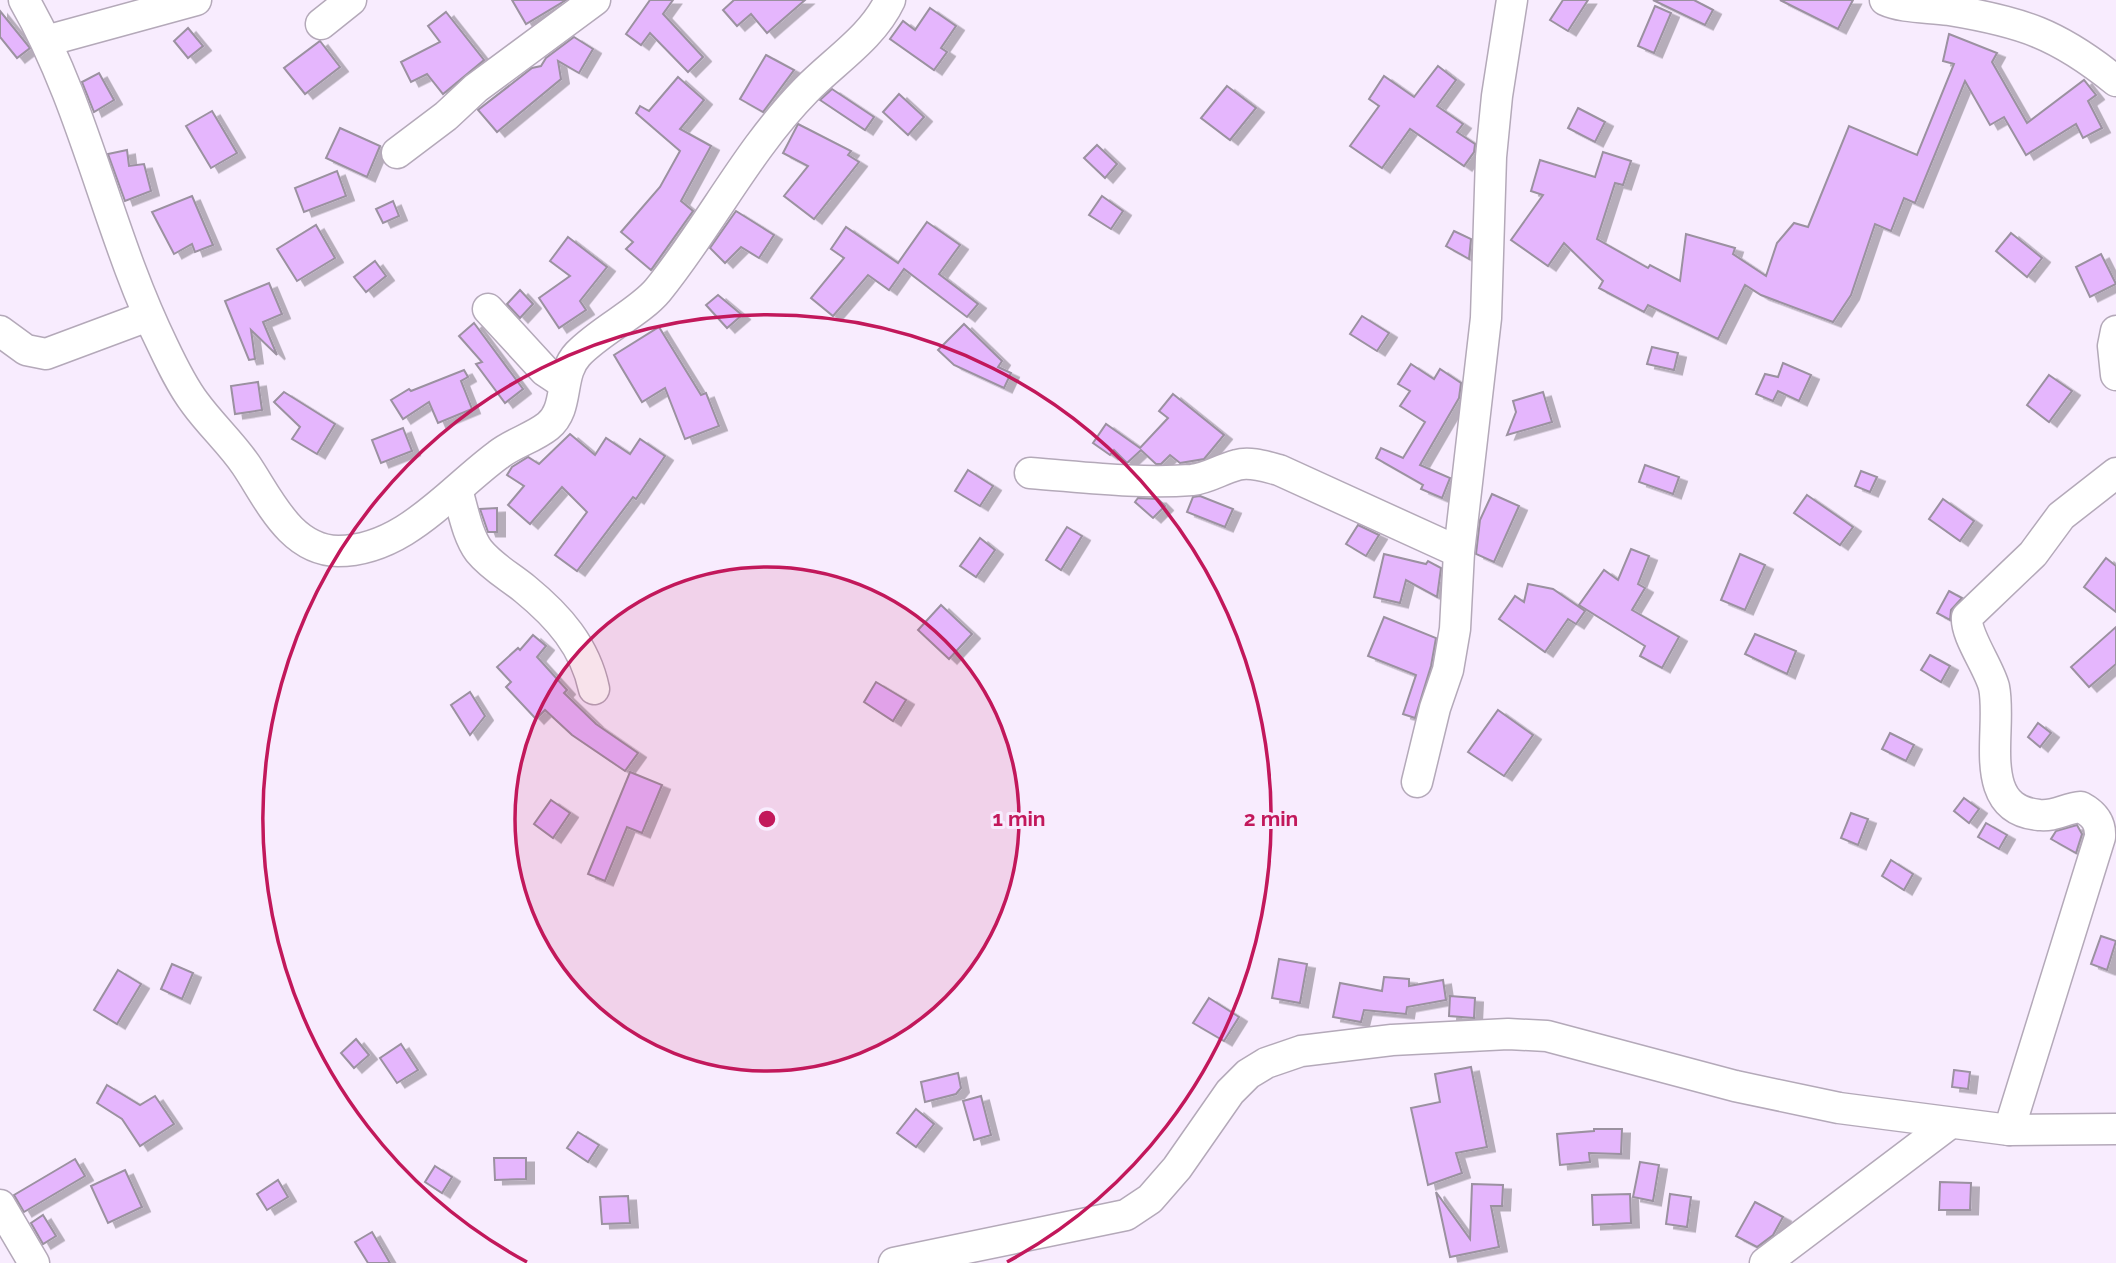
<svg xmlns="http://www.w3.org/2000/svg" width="2116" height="1263" viewBox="0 0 2116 1263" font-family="Raleway,sans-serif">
<defs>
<filter id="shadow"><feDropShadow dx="8" dy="4.5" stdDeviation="0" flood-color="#0004"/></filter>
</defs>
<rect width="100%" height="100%" fill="#f8ecfe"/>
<g fill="#e5b6fd" stroke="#9b91a0" stroke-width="2" filter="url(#shadow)">
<polygon points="512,0 566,0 526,24"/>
<polygon points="650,0 673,0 663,14 703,57 688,72 650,33 641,45 626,34"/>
<polygon points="734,0 805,0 767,33 751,14 737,26 723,10"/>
<polygon points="1563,0 1588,0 1568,31 1550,20"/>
<polygon points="1653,0 1694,0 1713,10 1705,25"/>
<polygon points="1780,0 1853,0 1838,29"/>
<polygon points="1655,6 1671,13 1654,53 1638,46"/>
<polygon points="930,8 956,26 941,48 947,52 934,70 890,39 903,21 915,30"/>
<polygon points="0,11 30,48 17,58 0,37"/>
<polygon points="446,12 484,60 443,94 427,74 411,82 401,62 440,42 428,26"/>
<polygon points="188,28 203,46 188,58 174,41"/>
<polygon points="1949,34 1997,53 1992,62 2027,123 2084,80 2096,95 2088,101 2102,128 2083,138 2076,124 2026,155 2004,117 1990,125 1965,81 1915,203 1904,198 1891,231 1875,224 1851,295 1833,322 1761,295 1745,285 1718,339 1648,305 1644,312 1599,288 1603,281 1564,243 1548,266 1511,240 1543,195 1531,191 1540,160 1595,177 1603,152 1631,161 1623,185 1615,183 1597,239 1648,268 1650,265 1680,281 1686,234 1735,248 1733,254 1766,276 1777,243 1794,223 1808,227 1849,126 1917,155 1954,64 1943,61"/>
<polygon points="574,37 593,49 579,73 558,61 561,79 497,132 478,110 532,68 541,66 546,58"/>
<polygon points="320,41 340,67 305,94 284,68"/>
<polygon points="766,55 794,70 763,112 740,99"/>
<polygon points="1438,66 1456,80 1437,106 1463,124 1457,132 1475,144 1474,152 1464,166 1410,129 1382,168 1350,146 1379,106 1369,99 1384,76 1414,97"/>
<polygon points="99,73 114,100 94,112 82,82"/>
<polygon points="678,77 704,100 680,129 711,146 681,201 693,211 651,270 626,249 633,242 621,232 660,187 680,151 636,113 640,106 649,111"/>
<polygon points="1227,86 1256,108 1230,140 1201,118"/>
<polygon points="832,89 874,117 865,130 820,100"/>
<polygon points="899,94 924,117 908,135 883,112"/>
<polygon points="1578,108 1605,122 1595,142 1568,128"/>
<polygon points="212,111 237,153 211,168 186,126"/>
<polygon points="798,124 851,151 848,155 859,162 814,219 784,196 808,166 783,153"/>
<polygon points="340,128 380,146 367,177 326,158"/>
<polygon points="1097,145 1117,164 1105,178 1084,158"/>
<polygon points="127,150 129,166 144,164 151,191 125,201 108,154"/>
<polygon points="337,171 346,196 304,212 295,188"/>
<polygon points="192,196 213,245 195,252 192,244 174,254 152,212"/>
<polygon points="1102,196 1123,211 1111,229 1089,215"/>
<polygon points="393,201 399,216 383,223 376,209"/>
<polygon points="736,211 774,235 759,258 741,247 725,263 710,248"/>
<polygon points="927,222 960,245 939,274 978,304 967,317 904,269 889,290 868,275 833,316 811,298 844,258 831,249 846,227 898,263"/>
<polygon points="316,225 335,258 297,281 277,249"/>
<polygon points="1454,231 1471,239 1469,259 1446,246"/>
<polygon points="2011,233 2042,258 2027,277 1996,251"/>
<polygon points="568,237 607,267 580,301 586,310 559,328 539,298 570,276 550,261"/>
<polygon points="2101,254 2116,284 2090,297 2076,267"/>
<polygon points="375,261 386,276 366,292 354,277"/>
<polygon points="269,283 282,314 263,322 277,355 251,330 255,359 249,360 225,301"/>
<polygon points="520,290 533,304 520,318 507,304"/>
<polygon points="718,295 742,315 727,328 706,305"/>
<polygon points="1362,316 1389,333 1377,351 1350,334"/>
<polygon points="474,323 523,389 505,403 476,364 482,362 459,336"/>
<polygon points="964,324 1002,361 998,367 1011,373 1004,388 954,365 938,350"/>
<polygon points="659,327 701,395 706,393 719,426 685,439 665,388 642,402 614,355"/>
<polygon points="1652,347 1678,353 1674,370 1647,364"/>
<polygon points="1783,363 1811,375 1799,401 1778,391 1773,401 1756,394 1765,374 1778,377"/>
<polygon points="1411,364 1434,379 1440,369 1461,383 1459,398 1420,465 1450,478 1442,498 1421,489 1423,485 1376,458 1381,448 1403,458 1425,422 1400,406 1410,391 1398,384"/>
<polygon points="464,370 468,377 461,381 472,409 438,423 429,402 403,419 391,400 409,389 411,391"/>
<polygon points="2049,375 2072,391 2049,422 2027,405"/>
<polygon points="258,382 262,410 235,414 231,386"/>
<polygon points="284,392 335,424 317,454 292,439 300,427 274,402"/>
<polygon points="1543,392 1552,422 1507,435 1516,412 1513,401"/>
<polygon points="1173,394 1224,435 1204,459 1180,463 1170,455 1161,464 1156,464 1141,450 1127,463 1114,450 1110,455 1093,443 1106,424 1140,448 1168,418 1159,411"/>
<polygon points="403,428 412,451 381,463 372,440"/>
<polygon points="570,434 595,455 606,438 630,454 640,439 665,456 636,499 633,497 577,571 555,555 587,512 562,487 530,524 508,505 524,486 507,475 512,467 528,457 539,464"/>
<polygon points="1645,465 1679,477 1673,494 1639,482"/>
<polygon points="968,470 993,486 980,506 955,491"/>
<polygon points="1861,471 1877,477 1870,492 1855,486"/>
<polygon points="1492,494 1519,506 1494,562 1476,554 1480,520"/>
<polygon points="1807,495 1853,527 1840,545 1794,513"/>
<polygon points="1200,496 1233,509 1225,527 1187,512 1193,497"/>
<polygon points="1138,498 1158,499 1165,506 1153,518 1135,502"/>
<polygon points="1943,499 1974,521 1960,541 1929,519"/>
<polygon points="497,508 497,532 488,532 480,509"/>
<polygon points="1358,525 1379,535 1366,556 1346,544"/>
<polygon points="1067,527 1082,536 1061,570 1046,560"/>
<polygon points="980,538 995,550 976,577 960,566"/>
<polygon points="1631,549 1649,556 1638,584 1645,588 1632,610 1679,637 1662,668 1640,656 1645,646 1579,605 1604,570 1618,580"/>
<polygon points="1384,554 1426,564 1428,561 1441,568 1437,597 1406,580 1400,603 1374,597"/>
<polygon points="1740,554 1765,565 1745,610 1721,600"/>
<polygon points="2106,558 2116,566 2116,612 2084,587"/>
<polygon points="1528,584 1553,589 1585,611 1576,624 1568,619 1545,652 1499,619 1515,596 1524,602"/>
<polygon points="1949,591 1962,598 1951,610 1950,620 1937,613"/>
<polygon points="941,605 972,634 949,659 918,630"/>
<polygon points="1384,617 1436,638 1431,666 1415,718 1403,714 1416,675 1368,656"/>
<polygon points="2116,627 2116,664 2089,687 2071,667"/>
<polygon points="1755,634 1796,651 1787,674 1745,654"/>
<polygon points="533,635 546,646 537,657 567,690 564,693 596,724 638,753 625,771 572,735 545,710 536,719 506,687 511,682 497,667 518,648 520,650"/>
<polygon points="1930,655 1950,666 1941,682 1921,670"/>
<polygon points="876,682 906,700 893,721 864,702"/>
<polygon points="470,692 485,716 470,735 451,705"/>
<polygon points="1498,710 1533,735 1504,776 1468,752"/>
<polygon points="2038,723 2051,733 2040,747 2028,737"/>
<polygon points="1890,733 1914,745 1906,761 1882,749"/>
<polygon points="630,772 662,785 642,833 627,827 605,881 588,874"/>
<polygon points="1964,798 1979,809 1969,823 1954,811"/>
<polygon points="551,800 570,813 553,838 534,824"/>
<polygon points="1851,813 1868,819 1858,845 1841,838"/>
<polygon points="1986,823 2007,835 1999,849 1978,837"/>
<polygon points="2077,825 2082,834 2076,853 2051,839 2056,831"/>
<polygon points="1891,860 1913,874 1904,890 1882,876"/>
<polygon points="2101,936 2116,941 2107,970 2091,964"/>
<polygon points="1279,959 1307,964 1300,1003 1272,998"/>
<polygon points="172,964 193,973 182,999 161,989"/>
<polygon points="118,970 141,984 117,1024 94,1010"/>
<polygon points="1384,977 1409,979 1409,986 1443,980 1446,1000 1407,1007 1406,1014 1364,1010 1361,1022 1333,1017 1340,983 1382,991"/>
<polygon points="1450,996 1475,998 1474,1018 1449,1016"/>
<polygon points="1209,998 1239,1017 1224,1041 1193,1023"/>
<polygon points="356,1039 369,1055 354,1068 341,1053"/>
<polygon points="401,1044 418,1070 397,1083 380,1058"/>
<polygon points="1471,1067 1487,1147 1456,1153 1462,1173 1428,1185 1411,1108 1440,1102 1435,1074"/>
<polygon points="1954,1070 1970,1072 1968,1089 1952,1087"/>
<polygon points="958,1073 961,1088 956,1094 925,1102 921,1082"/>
<polygon points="107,1085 140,1105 155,1096 174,1124 140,1146 122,1119 97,1103"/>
<polygon points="981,1096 991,1135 974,1140 963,1101"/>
<polygon points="916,1109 934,1124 916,1147 897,1133"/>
<polygon points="1594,1129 1622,1129 1621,1154 1589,1153 1590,1162 1560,1165 1557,1134 1594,1131"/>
<polygon points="578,1132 599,1145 588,1162 567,1148"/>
<polygon points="494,1158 526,1158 526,1179 495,1180"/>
<polygon points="75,1159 85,1176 24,1212 14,1195"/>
<polygon points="1640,1162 1659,1165 1653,1201 1633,1197"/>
<polygon points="435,1166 452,1177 442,1193 425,1182"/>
<polygon points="125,1170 142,1207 108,1223 91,1186"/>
<polygon points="278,1180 288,1197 267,1210 257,1194"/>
<polygon points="1940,1182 1971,1183 1970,1210 1939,1210"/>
<polygon points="1472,1184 1503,1185 1502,1206 1491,1206 1499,1247 1450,1257 1436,1192 1470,1239"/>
<polygon points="1630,1194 1631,1223 1593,1225 1592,1195"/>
<polygon points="1670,1194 1691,1197 1687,1227 1666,1224"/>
<polygon points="628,1196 630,1223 602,1224 600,1197"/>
<polygon points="1755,1202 1783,1217 1773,1235 1757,1247 1736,1236"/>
<polygon points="43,1215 56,1236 43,1244 31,1223"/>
<polygon points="372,1232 390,1263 368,1263 355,1242"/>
</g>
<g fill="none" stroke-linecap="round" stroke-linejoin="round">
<defs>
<g id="minor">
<path d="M24,0c62,108 84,234 139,346 9,19 19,40 32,57 16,22 36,40 51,62 23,34 44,85 92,86 66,0 111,-60 160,-96 15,-12 35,-17 50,-29 22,-18 10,-51 30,-72 23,-24 62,-42 80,-64 52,-64 89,-140 148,-200 28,-29 66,-52 84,-90"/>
<path d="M1885,0c17,8 44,7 64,10 73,12 109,24 167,71"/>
<polyline points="321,24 351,0"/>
<polyline points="46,41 196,0"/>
<polyline points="397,153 446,116 476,88 595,0"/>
<polyline points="488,309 545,371 563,383"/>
<polyline points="0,331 26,350 46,354 148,316"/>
<polyline points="2116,331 2113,346 2116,375"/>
<path d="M1030,473c54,4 108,11 162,7 17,-2 29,-11 45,-15 13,-4 30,2 42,5l180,82"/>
<path d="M457,490c6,19 10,45 22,61 13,16 30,25 46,38 33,27 60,57 69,100"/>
<polyline points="1417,782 1435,708 1448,670 1455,629 1459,552 1486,318 1491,157 1497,96 1512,0"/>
<path d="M2009,1130l91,-293c1,-15 -6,-23 -19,-30 -15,1 -27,10 -42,8 -65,-6 -36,-85 -45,-128 -5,-20 -29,-52 -27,-70l66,-63 28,-38 55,-43"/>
<polyline points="0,1205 34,1263"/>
<polyline points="894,1263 1126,1215 1150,1199 1177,1168 1230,1092 1248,1074 1266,1063 1301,1051 1392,1040 1508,1034 1547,1036 1735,1086 1839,1108 2009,1130 2116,1129"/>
<polyline points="1765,1263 1949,1124"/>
</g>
</defs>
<use href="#minor" stroke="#b4a9b9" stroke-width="33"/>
<use href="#minor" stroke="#fff" stroke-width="30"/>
</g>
<circle cx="767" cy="819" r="252" fill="#c2185b" fill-opacity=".12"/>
<g fill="none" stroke="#c2185b" stroke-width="3.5">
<circle cx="767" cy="819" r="252"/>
<path d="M527 1262A504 504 0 1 1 1007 1262"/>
</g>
<circle cx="767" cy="819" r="10" fill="#c2185b" stroke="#f8ecfe" stroke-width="3.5"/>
<g font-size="21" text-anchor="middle" font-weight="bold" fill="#c2185b" stroke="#f8ecfe" stroke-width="6" stroke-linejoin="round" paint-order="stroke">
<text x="1019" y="826">1 min</text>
<text x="1271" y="826">2 min</text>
</g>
</svg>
